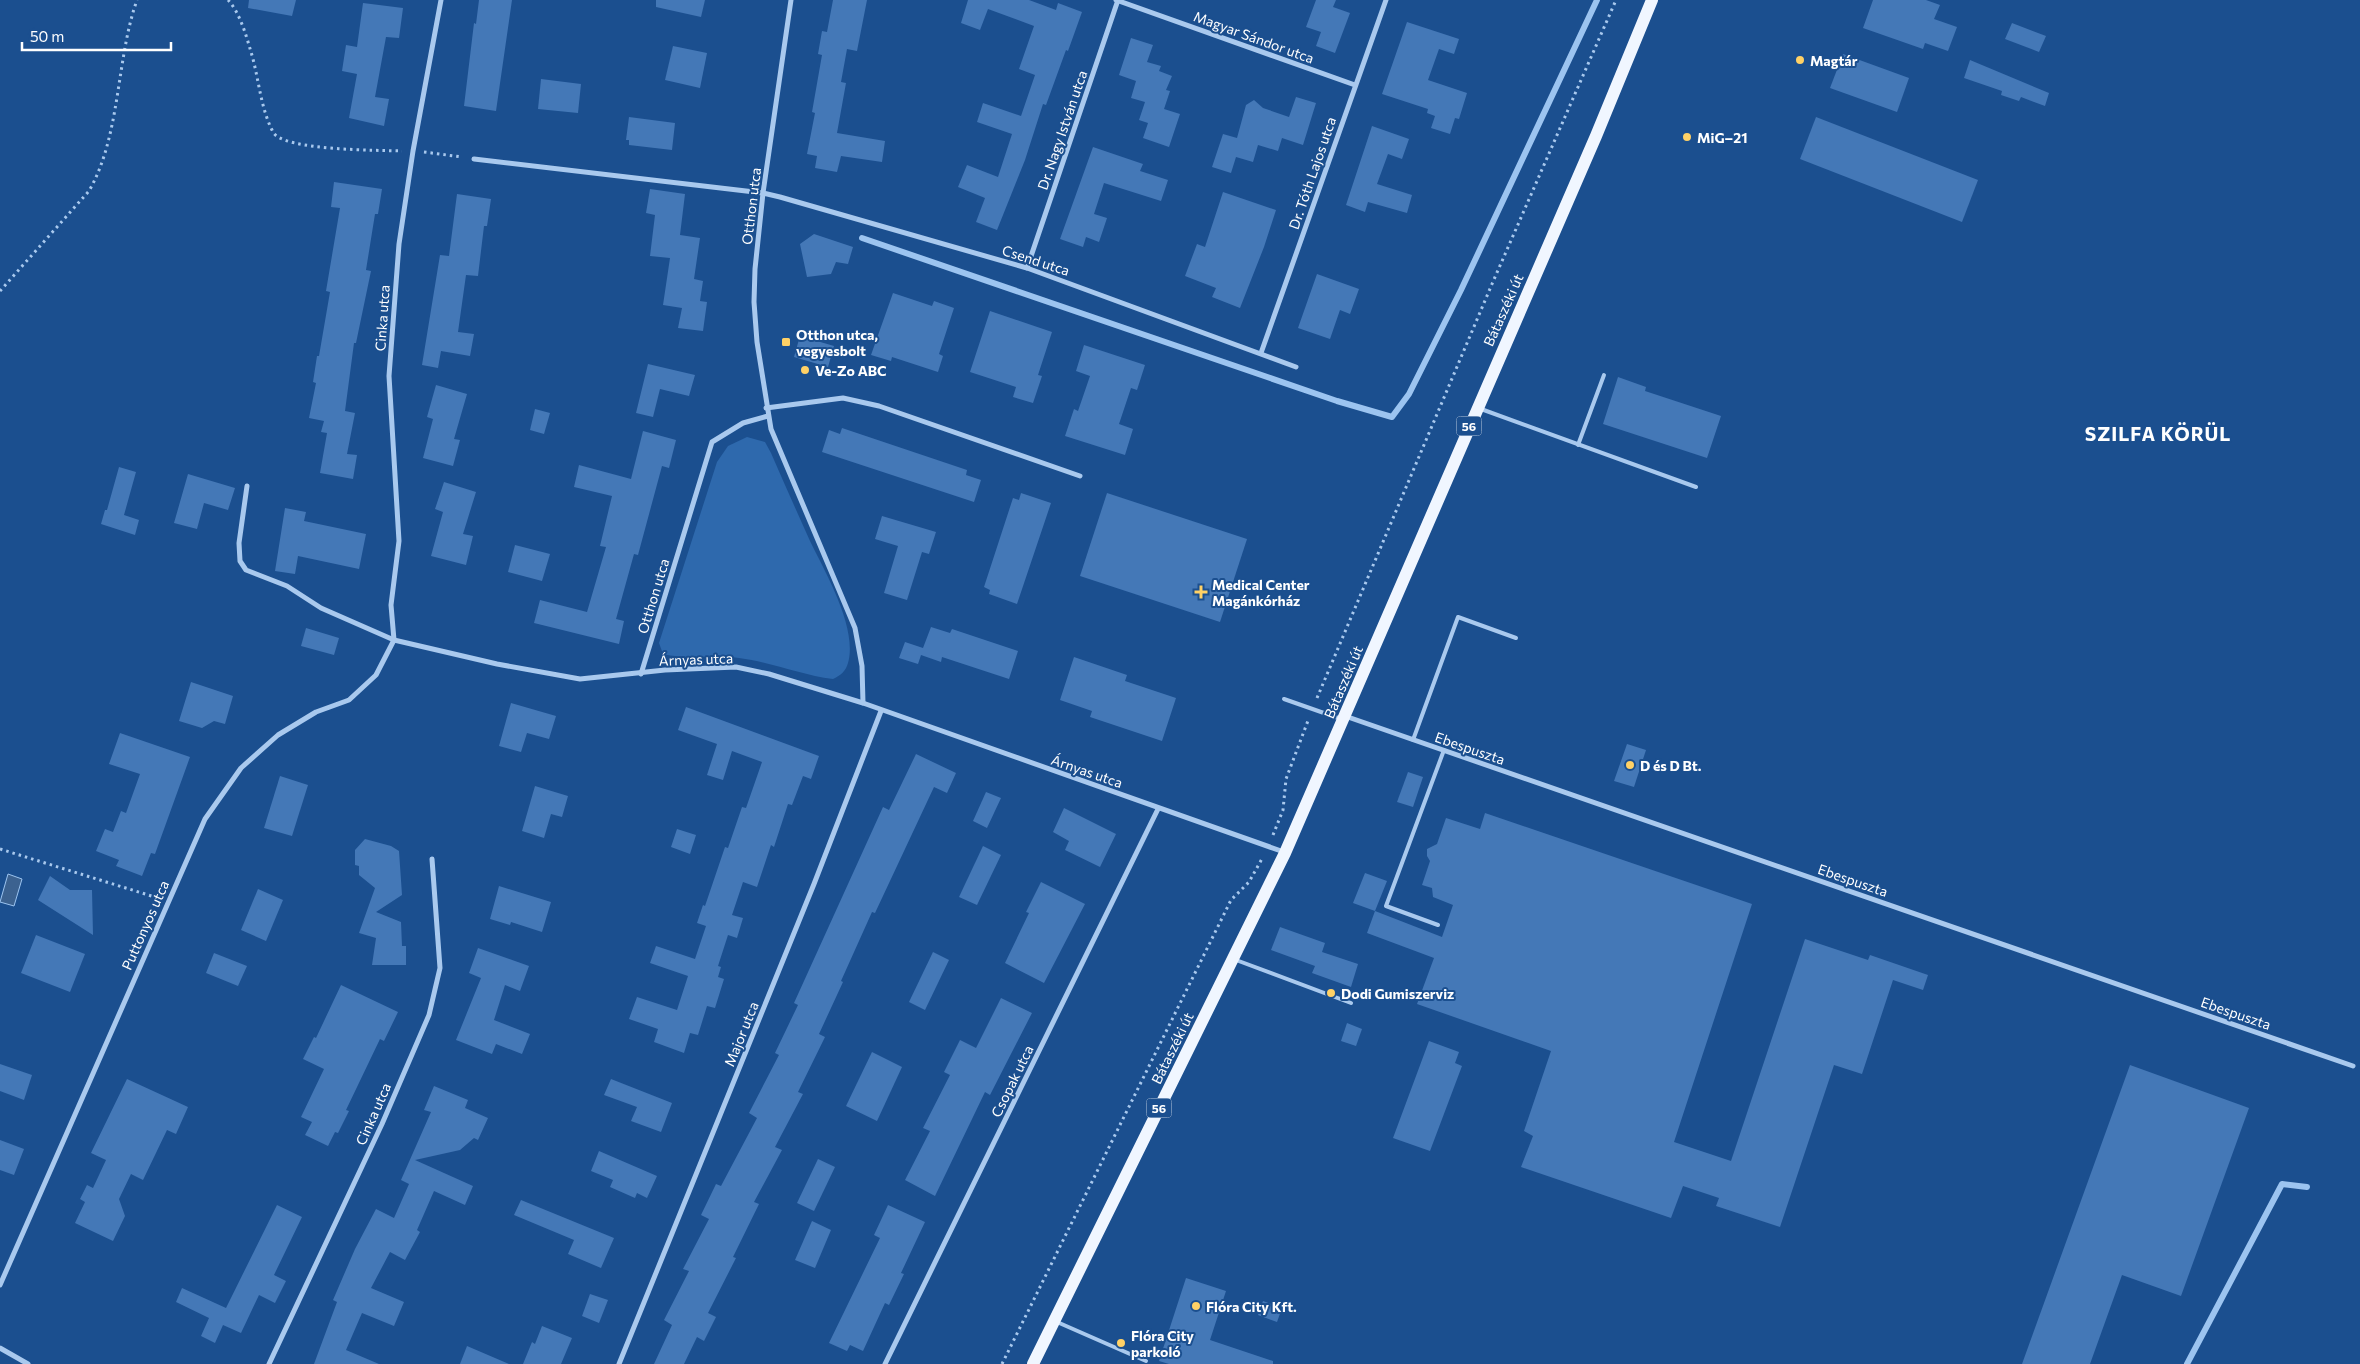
<svg xmlns="http://www.w3.org/2000/svg" width="2360" height="1364" viewBox="0 0 2360 1364" font-family="Commissioner,sans-serif">
<rect width="100%" height="100%" fill="#1b4f8f"/>
<path fill="#2e69ad" d="M747,437l18,5 6,11c13,30 26,59 39,88 15,31 48,87 38,122 -2,8 -8,13 -15,16 -32,-4 -62,-17 -94,-21 -25,-4 -51,2 -76,-4l-4,-11 58,-181 11,-16z"/>
<polygon fill="#3c6290" stroke="#9cc4f0" points="8,874 22,879 14,906 0,902"/>
<g fill="none" stroke-linecap="round" stroke-linejoin="round">
<g stroke="#9cc4f0" stroke-width="6">
<polyline points="862,238 1337,401 1392,417 1409,394 1461,290 1597,0"/>
<polyline points="2187,1364 2282,1184 2307,1187"/>
</g>
</g>
<g fill="#4478b7">
<polygon points="249,0 296,0 292,16 248,8"/>
<polygon points="479,0 512,0 496,111 464,106 474,23 476,24"/>
<polygon points="656,0 705,0 701,17 656,7"/>
<polygon points="833,0 867,0 857,51 847,49 841,82 846,83 837,133 885,141 882,162 841,156 837,172 815,168 817,156 807,154 815,113 812,112 822,55 818,54 822,31 827,32"/>
<polygon points="968,0 1029,0 1056,10 1058,3 1082,12 1068,51 1066,50 1046,105 1043,104 1025,160 997,230 976,222 985,198 958,187 967,165 998,177 1012,134 977,122 983,103 1021,116 1035,75 1019,69 1034,26 988,9 980,30 961,23"/>
<polygon points="1316,0 1336,0 1333,7 1350,13 1335,53 1316,46 1321,32 1306,27"/>
<polygon points="1873,0 1926,0 1940,5 1934,19 1957,27 1948,51 1925,43 1923,49 1863,28"/>
<polygon points="363,3 403,8 399,38 386,37 375,97 389,99 384,126 349,118 357,74 342,71 346,45 357,47"/>
<polygon points="1407,22 1459,39 1454,54 1439,49 1428,80 1467,93 1459,119 1455,118 1450,134 1431,128 1435,116 1427,113 1428,109 1382,94"/>
<polygon points="2012,23 2046,36 2039,52 2005,39"/>
<polygon points="1131,38 1153,45 1147,62 1161,66 1159,71 1172,76 1166,90 1170,91 1164,109 1180,114 1169,147 1143,138 1148,123 1139,120 1145,102 1131,98 1136,81 1119,75"/>
<polygon points="673,46 707,53 700,88 665,80"/>
<polygon points="1843,54 1909,78 1897,112 1830,88"/>
<polygon points="1970,60 2049,93 2045,106 2021,97 2019,101 2001,95 2002,91 1964,78"/>
<polygon points="541,79 581,84 578,113 538,109"/>
<polygon points="1296,97 1316,103 1303,145 1282,138 1278,151 1258,145 1253,162 1236,157 1231,173 1212,167 1223,134 1237,138 1246,105 1254,100 1263,108 1289,117"/>
<polygon points="629,117 675,123 672,150 629,145 629,140 626,140"/>
<polygon points="1816,117 1978,180 1962,222 1800,159"/>
<polygon points="1372,126 1409,139 1402,159 1388,154 1377,184 1412,195 1407,213 1368,202 1365,212 1346,205"/>
<polygon points="1093,147 1143,164 1140,171 1168,180 1161,201 1104,183 1094,214 1107,218 1099,242 1086,237 1083,247 1060,239"/>
<polygon points="334,182 382,189 378,214 375,214 366,270 371,271 356,343 354,343 345,411 355,413 347,454 357,455 353,479 320,473 327,433 321,432 324,421 309,418 316,383 313,382 317,356 319,356 330,292 326,291 340,208 331,207"/>
<polygon points="650,189 685,194 680,235 700,238 694,279 703,281 700,301 707,302 703,331 678,328 682,308 663,305 670,258 650,256 655,215 646,213"/>
<polygon points="1223,192 1276,210 1264,247 1240,308 1212,297 1216,288 1185,276 1197,244 1205,247"/>
<polygon points="457,194 491,199 487,226 484,226 478,276 466,275 458,332 474,334 470,356 441,351 438,368 422,365 440,255 449,256"/>
<polygon points="814,234 853,247 848,264 836,262 831,274 807,277 800,244"/>
<polygon points="1317,274 1359,289 1350,314 1340,310 1330,339 1298,328"/>
<polygon points="893,293 932,306 934,301 954,308 939,354 943,356 938,372 892,357 891,361 871,355"/>
<polygon points="990,311 1052,332 1038,375 1042,376 1033,403 1013,397 1016,387 970,372"/>
<polygon points="800,336 834,346 828,367 794,357"/>
<polygon points="1084,345 1145,365 1137,390 1131,388 1119,424 1133,429 1125,455 1065,436 1074,409 1078,411 1090,376 1076,371"/>
<polygon points="648,364 695,375 689,396 660,389 653,417 636,413"/>
<polygon points="1618,377 1646,387 1645,391 1721,416 1707,458 1603,424"/>
<polygon points="436,385 467,394 454,439 460,440 453,466 423,458 433,419 427,417"/>
<polygon points="535,409 550,413 544,434 530,430"/>
<polygon points="842,428 967,470 966,475 981,480 974,502 822,452 829,430 840,434"/>
<polygon points="643,431 676,440 669,468 662,466 638,555 634,554 616,619 624,621 619,644 534,623 540,600 587,612 606,547 600,546 612,496 574,487 579,465 631,479"/>
<polygon points="119,467 136,472 124,515 139,520 135,535 101,524 105,510 107,510"/>
<polygon points="188,474 235,488 228,510 204,503 197,529 174,523"/>
<polygon points="444,482 476,492 463,534 473,536 466,565 431,556 443,512 435,509"/>
<polygon points="1021,493 1051,503 1017,604 989,594 990,590 984,587 1013,498 1019,500"/>
<polygon points="1107,493 1247,539 1220,622 1080,576"/>
<polygon points="285,508 306,512 304,521 366,534 359,569 298,556 295,574 275,571"/>
<polygon points="882,516 936,532 929,554 922,552 907,600 884,593 898,546 875,539"/>
<polygon points="515,545 550,554 542,581 508,572"/>
<polygon points="931,627 950,633 952,629 1018,651 1009,679 942,657 941,662 921,655 918,664 899,658 905,642 923,648"/>
<polygon points="306,628 339,638 334,655 301,646"/>
<polygon points="1074,657 1127,675 1125,681 1176,698 1162,741 1090,717 1092,711 1060,700"/>
<polygon points="191,682 233,696 225,724 214,721 202,728 179,721"/>
<polygon points="511,703 556,716 549,739 527,733 521,752 499,746"/>
<polygon points="686,707 819,756 811,779 803,776 792,805 788,804 774,847 771,845 757,887 743,882 732,915 743,918 737,938 728,935 718,966 721,967 718,977 724,979 715,1008 707,1006 698,1035 690,1033 684,1053 654,1042 658,1029 629,1019 637,997 677,1010 688,976 650,963 656,946 695,959 706,926 697,923 703,905 705,906 725,847 728,848 742,807 746,808 762,762 732,751 723,780 707,775 717,744 678,730"/>
<polygon points="120,733 190,757 155,854 151,853 142,876 116,866 119,860 96,851 105,829 113,832 121,811 126,813 140,774 109,764"/>
<polygon points="1627,744 1646,750 1634,787 1614,781"/>
<polygon points="916,754 956,773 947,793 934,787 875,913 872,912 841,981 843,982 819,1034 825,1037 798,1092 803,1094 775,1147 782,1150 754,1202 759,1204 733,1257 736,1258 708,1313 716,1317 704,1341 697,1337 684,1364 654,1364 672,1325 664,1320 689,1271 683,1269 709,1219 701,1215 716,1184 721,1186 757,1118 749,1113 779,1055 775,1053 798,1005 794,1003 883,807 889,810"/>
<polygon points="1408,772 1423,777 1413,807 1397,802"/>
<polygon points="280,776 308,785 292,836 264,828"/>
<polygon points="535,786 568,796 562,817 551,814 544,838 522,831"/>
<polygon points="986,792 1001,798 987,828 973,821"/>
<polygon points="1064,808 1116,834 1100,867 1065,850 1069,841 1053,832"/>
<polygon points="1485,813 1752,904 1674,1142 1731,1161 1805,939 1868,960 1870,955 1928,975 1923,990 1893,980 1862,1074 1834,1065 1780,1227 1716,1206 1719,1198 1683,1186 1671,1218 1521,1167 1533,1136 1524,1131 1551,1051 1417,1004 1434,958 1367,933 1375,911 1442,937 1453,905 1433,897 1432,888 1422,885 1430,861 1427,856 1427,849 1437,844 1446,818 1480,829"/>
<polygon points="677,829 696,835 690,854 671,847"/>
<polygon points="365,839 391,846 399,851 402,895 376,912 401,922 402,946 406,946 406,965 372,965 376,938 359,933 375,888 359,875 359,866 355,865 355,850"/>
<polygon points="983,846 1001,855 977,905 959,897"/>
<polygon points="1365,873 1387,881 1375,911 1353,903"/>
<polygon points="50,876 70,890 92,890 93,935 38,900"/>
<polygon points="1041,882 1085,904 1044,983 1005,963 1029,913 1026,912"/>
<polygon points="499,886 551,902 542,932 511,922 510,925 490,919"/>
<polygon points="258,889 283,900 266,941 241,930"/>
<polygon points="1280,927 1325,943 1322,952 1358,964 1351,987 1312,973 1315,966 1271,950"/>
<polygon points="36,935 85,954 70,992 21,973"/>
<polygon points="478,948 529,966 520,991 505,985 494,1020 530,1034 522,1054 496,1044 492,1054 456,1040 481,978 469,973"/>
<polygon points="933,952 949,960 925,1010 909,1002"/>
<polygon points="214,953 247,966 238,986 206,973"/>
<polygon points="341,985 398,1012 384,1041 380,1039 346,1110 349,1111 338,1133 335,1132 328,1146 305,1135 312,1122 301,1117 324,1069 303,1059 314,1037 316,1038"/>
<polygon points="1001,998 1032,1013 990,1095 985,1092 935,1196 905,1180 930,1131 923,1128 950,1075 944,1072 960,1040 976,1048"/>
<polygon points="1347,1023 1362,1029 1356,1046 1341,1041"/>
<polygon points="1429,1041 1459,1052 1455,1063 1462,1066 1430,1151 1393,1138"/>
<polygon points="872,1052 902,1067 877,1121 846,1106"/>
<polygon points="0,1064 32,1075 24,1100 0,1091"/>
<polygon points="2130,1065 2249,1108 2181,1296 2122,1275 2090,1364 2022,1364"/>
<polygon points="127,1079 188,1107 176,1134 167,1130 143,1180 131,1174 119,1199 125,1216 113,1241 75,1223 85,1202 80,1199 87,1185 93,1188 106,1160 91,1153"/>
<polygon points="611,1079 672,1103 661,1132 631,1121 637,1107 604,1095"/>
<polygon points="434,1086 468,1100 465,1108 488,1118 478,1140 474,1138 460,1150 415,1160 473,1186 465,1205 434,1191 417,1230 420,1232 405,1260 390,1252 371,1288 404,1302 394,1326 362,1313 346,1350 379,1364 314,1364 337,1302 333,1300 355,1249 376,1209 394,1218 409,1184 401,1180 431,1112 424,1110"/>
<polygon points="0,1140 24,1149 14,1175 0,1170"/>
<polygon points="599,1151 657,1176 647,1198 637,1193 635,1198 610,1187 613,1180 591,1171"/>
<polygon points="818,1159 835,1167 814,1211 797,1203"/>
<polygon points="521,1200 614,1238 601,1268 568,1254 574,1240 514,1215"/>
<polygon points="277,1205 302,1217 274,1275 286,1281 275,1303 259,1295 241,1333 223,1325 215,1343 201,1336 209,1318 176,1302 182,1288 226,1308"/>
<polygon points="888,1205 925,1222 901,1273 904,1274 889,1305 885,1303 863,1351 850,1345 847,1351 829,1343 880,1238 874,1235"/>
<polygon points="812,1221 831,1230 815,1268 795,1260"/>
<polygon points="1186,1278 1226,1291 1210,1340 1273,1361 1273,1364 1169,1364 1159,1361"/>
<polygon points="590,1294 608,1300 599,1323 582,1316"/>
<polygon points="1263,1301 1282,1308 1277,1322 1258,1315"/>
<polygon points="542,1326 572,1338 561,1364 523,1364 532,1342 535,1344"/>
<polygon points="467,1346 509,1364 460,1364"/>
</g>
<g fill="none" stroke-linecap="round" stroke-linejoin="round">
<g stroke="#a9c9ee" stroke-width="3" stroke-dasharray="2.5 4" stroke-linecap="butt">
<path d="M228,0c12,13 18,35 23,52 8,26 9,55 22,80 10,19 107,18 129,19"/>
<polyline points="424,152 462,157"/>
<path d="M0,291l89,-100c32,-56 27,-132 48,-191"/>
<polyline points="1317,698 1492,284 1616,0"/>
<polyline points="1273,835 1283,810 1286,779 1309,718"/>
<polyline points="0,849 158,898"/>
<polyline points="1002,1364 1231,900 1249,882 1263,857"/>
</g>
<g stroke="#a9c9ee" stroke-width="4">
<polyline points="1481,409 1696,487"/>
<polyline points="1578,445 1604,375"/>
<polyline points="1284,699 1341,719"/>
<polyline points="1413,740 1458,617 1516,638"/>
<polyline points="1438,925 1386,906 1444,750"/>
<polyline points="1236,960 1351,1003"/>
<polyline points="1057,1322 1146,1361"/>
</g>
<g stroke="#a9c9ee" stroke-width="5">
<polyline points="791,0 763,193 755,269 754,302 757,342 771,429 855,628 862,666 863,703"/>
<polyline points="1116,0 1355,85"/>
<polyline points="474,159 763,193 780,197 1027,268 1296,367"/>
<polyline points="1027,268 1118,0"/>
<polyline points="1261,353 1386,0"/>
<polyline points="766,408 843,398 879,406 1080,476"/>
<polyline points="247,486 239,543 240,561 246,570 287,586 321,608 394,640 497,664 580,679 665,670 736,667 769,674 863,703 1284,852"/>
<polyline points="394,640 391,605 399,541 389,376 399,244 413,151 441,0"/>
<polyline points="641,674 712,442 743,423 768,416"/>
<polyline points="1345,716 2353,1066"/>
<polyline points="0,1285 205,819 241,768 278,735 316,712 349,700 376,675 394,640"/>
<polyline points="0,1348 28,1364"/>
<polyline points="269,1364 382,1124 429,1015 440,968 432,859"/>
<polyline points="619,1364 814,884 881,711"/>
<polyline points="885,1364 1158,809"/>
</g>
<polyline stroke="#f0f6ff" stroke-width="12" points="1033,1364 1285,853 1596,136 1652,0"/>
</g>
<g fill="#ffd166" stroke="#1b4f8f" stroke-width="2">
<circle cx="1800" cy="60" r="5"/>
<circle cx="1687" cy="137" r="5"/>
<rect x="781" y="337" width="10" height="10" rx="2.5"/>
<circle cx="805" cy="370" r="5"/>
<path d="M1198.5 584.5h5v5h5v5h-5v5h-5v-5h-5v-5h5z"/>
<circle cx="1630" cy="765" r="5"/>
<circle cx="1331" cy="993" r="5"/>
<circle cx="1196" cy="1306" r="5"/>
<circle cx="1121" cy="1343" r="5"/>
</g>
<g text-anchor="middle" dominant-baseline="central" stroke-width="4" stroke-linejoin="round" paint-order="stroke">
<g fill="#1b4f8f" stroke="#bbcadd" stroke-width="1">
<rect x="1456.5" y="416.5" width="25" height="19" rx="4"/>
<rect x="1146.5" y="1098.5" width="25" height="19" rx="4"/>
</g>
<g font-size="12" font-weight="bold" fill="#fff">
<text x="1469" y="426">56</text>
<text x="1159" y="1108">56</text>
</g>
<g font-size="14" fill="#fff" stroke="#1b4f8f">
<text transform="translate(1254 37) rotate(20)">Magyar Sándor utca</text>
<text transform="translate(1062 130) rotate(-71)">Dr. Nagy István utca</text>
<text transform="translate(1312 173) rotate(-71)">Dr. Tóth Lajos utca</text>
<text transform="translate(751 206) rotate(-83)">Otthon utca</text>
<text transform="translate(1036 260) rotate(18)">Csend utca</text>
<text transform="translate(1503 310) rotate(-66)">Bátaszéki út</text>
<text transform="translate(382 318) rotate(-86)">Cinka utca</text>
<text transform="translate(653 596) rotate(-73)">Otthon utca</text>
<text transform="translate(696 659) rotate(-2)">Árnyas utca</text>
<text transform="translate(1343 682) rotate(-67)">Bátaszéki út</text>
<text transform="translate(1470 748) rotate(19)">Ebespuszta</text>
<text transform="translate(1087 771) rotate(19)">Árnyas utca</text>
<text transform="translate(1853 880) rotate(19)">Ebespuszta</text>
<text transform="translate(145 925) rotate(-66)">Puttonyos utca</text>
<text transform="translate(2236 1013) rotate(19)">Ebespuszta</text>
<text transform="translate(741 1034) rotate(-68)">Major utca</text>
<text transform="translate(1172 1048) rotate(-64)">Bátaszéki út</text>
<text transform="translate(1012 1081) rotate(-64)">Csopak utca</text>
<text transform="translate(373 1114) rotate(-66)">Cinka utca</text>
</g>
<g font-size="14" font-weight="bold" fill="#fff" stroke="#1b4f8f" text-anchor="start">
<text x="1810" y="60">Magtár</text>
<text x="1697" y="137">MiG–21</text>
<text x="796" y="334">Otthon utca,<tspan x="796" dy="16">vegyesbolt</tspan></text>
<text x="815" y="370">Ve-Zo ABC</text>
<text x="1212" y="584">Medical Center<tspan x="1212" dy="16">Magánkórház</tspan></text>
<text x="1640" y="765">D és D Bt.</text>
<text x="1341" y="993">Dodi Gumiszerviz</text>
<text x="1206" y="1306">Flóra City Kft.</text>
<text x="1131" y="1335">Flóra City<tspan x="1131" dy="16">parkoló</tspan></text>
</g>
<g font-size="19" font-weight="bold" letter-spacing="1" fill="#fff" stroke="#1b4f8f">
<text x="2158" y="433">SZILFA KÖRÜL</text>
</g>
</g>
<path d="M22 42v8h149v-8" fill="none" stroke="#ffffff" stroke-width="2.5"/>
<text x="30" y="42" font-size="15" fill="#ffffff" stroke="#1b4f8f" stroke-width="4" paint-order="stroke">50 m</text>
</svg>
